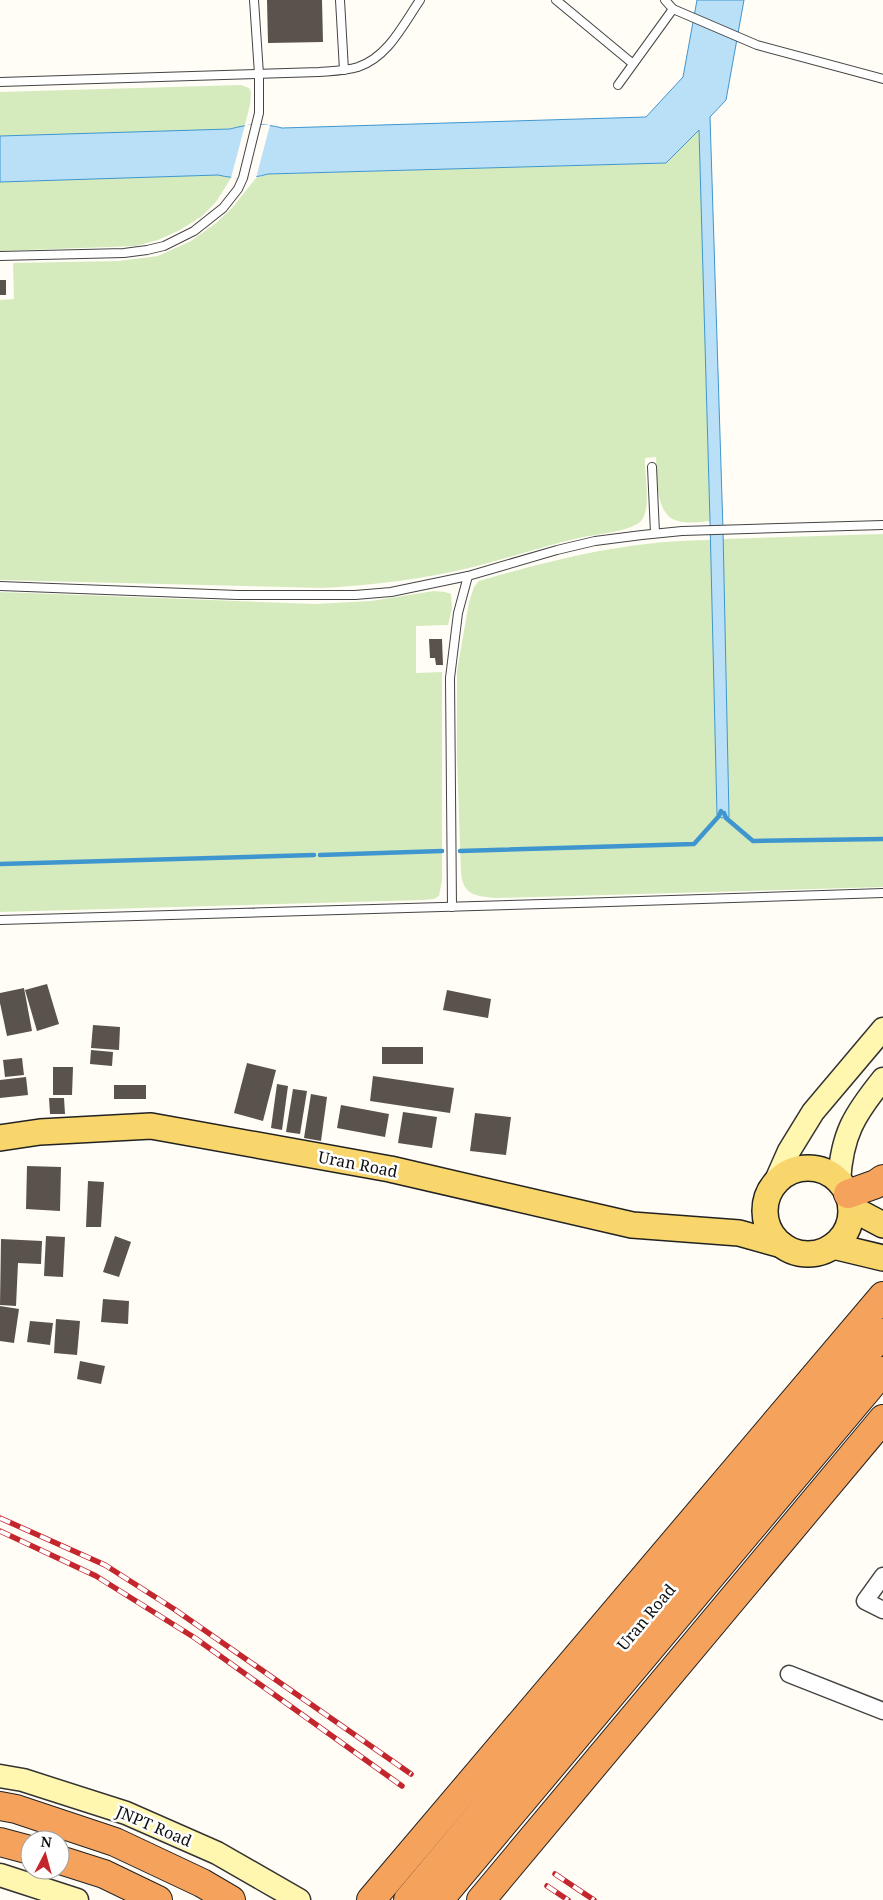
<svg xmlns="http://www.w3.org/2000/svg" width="883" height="1900" viewBox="0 0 883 1900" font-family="'Noto Serif',serif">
<rect width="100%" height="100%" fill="#fffdf5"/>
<g fill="#d5ebbd">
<polygon points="241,85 249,88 251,92 250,105 231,178 216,202 202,216 180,230 158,240 136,246 0,251 0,92"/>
<path d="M699,129l11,392c-10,1 -21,3 -32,0 -23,-5 -21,-45 -22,-64l-11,1c-1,16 7,51 -4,63 -11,11 -46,13 -62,17 -36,8 -70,20 -106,29 -49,12 -100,18 -150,21l-323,-8v-280l14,-1 -1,-36 106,-2 39,-5 33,-15 25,-18 16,-15 24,-30 12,-4 398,-11z"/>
<path d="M883,534v353l-387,11c-19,-2 -33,-2 -35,-25l-4,-116v-86l12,-69 5,-15 5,-6c76,-22 152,-41 232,-41l6,275 5,3 6,-1 -5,-278z"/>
<polygon points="434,591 445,592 451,594 452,608 448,625 416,626 416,673 442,672 442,880 439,896 434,899 423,900 0,912 0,592 315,604 371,601"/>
</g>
<path fill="#b9e0f7" stroke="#3f96cf" d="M697,0h47l-18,100 -16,17 13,413 6,287 -7,1 -5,-3 -7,-294 -11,-391 -33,33 -398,11c-17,5 -33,5 -50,1l-218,7v-46l230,-7c18,-5 34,-6 52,-1l364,-11 37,-40z"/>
<polygon fill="#fffdf5" points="245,125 270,125 256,178 231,178"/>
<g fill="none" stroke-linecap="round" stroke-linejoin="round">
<g stroke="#3f96cf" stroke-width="4.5">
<polyline points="724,813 726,818 753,841 883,839"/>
<polyline points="460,851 694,844 719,816 721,811"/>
<polyline points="320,855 442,851"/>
<polyline points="0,864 314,855"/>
</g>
</g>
<g fill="#5a524d">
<polygon points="267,0 322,0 323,42 268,43"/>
<rect x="0" y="280" width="6" height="15"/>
<polygon points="429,639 442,639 443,665 436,665 435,658 430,658"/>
<polygon points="47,984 59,1024 37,1031 25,990"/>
<polygon points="24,988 32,1031 7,1036 0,1003 0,993"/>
<polygon points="447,990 491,999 488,1018 443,1010"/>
<polygon points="93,1025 120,1027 119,1050 91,1048"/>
<rect x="382" y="1047" width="41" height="17"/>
<polygon points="91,1050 113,1052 112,1066 90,1064"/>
<polygon points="22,1058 24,1075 5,1077 3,1060"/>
<polygon points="247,1063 276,1070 263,1121 234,1113"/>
<polygon points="53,1067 73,1067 72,1095 53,1095"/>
<polygon points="373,1076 454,1088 450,1113 370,1101"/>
<polygon points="26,1077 28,1095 0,1098 0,1080"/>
<polygon points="277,1084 288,1086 282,1130 271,1128"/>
<rect x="114" y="1085" width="32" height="14"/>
<polygon points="293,1089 307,1091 300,1134 286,1132"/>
<polygon points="311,1094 327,1097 321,1141 304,1138"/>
<polygon points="49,1098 64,1098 65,1114 50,1114"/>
<polygon points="341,1105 389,1114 385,1137 337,1128"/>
<polygon points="403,1112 437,1117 432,1148 398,1143"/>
<polygon points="475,1113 511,1117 506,1155 470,1151"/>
<polygon points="27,1166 61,1167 60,1211 26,1209"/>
<polygon points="88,1181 104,1182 101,1227 86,1227"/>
<polygon points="46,1236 65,1237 63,1277 44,1276"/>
<polygon points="115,1236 131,1242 119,1277 103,1272"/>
<polygon points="1,1239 42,1241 41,1264 18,1263 16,1306 0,1305"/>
<polygon points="103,1299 129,1301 128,1324 101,1322"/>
<polygon points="0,1306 19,1309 14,1343 0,1341"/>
<polygon points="56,1319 80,1321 77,1355 54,1353"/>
<polygon points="30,1321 53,1323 50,1345 27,1342"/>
<polygon points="80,1361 105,1366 101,1384 77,1379"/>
</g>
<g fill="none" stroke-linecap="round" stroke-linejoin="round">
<defs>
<g id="lane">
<polyline points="340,0 344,70"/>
<polyline points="556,0 632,63"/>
<polyline points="665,0 673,9 757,45 883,79"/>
<path d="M0,82l319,-10c13,-1 26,-1 39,-5 30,-10 45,-42 62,-67"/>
<polyline points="618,85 673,9"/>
<polyline points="0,256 124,253 147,250 164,246 194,231 223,208 238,189 243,178 259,113 259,74 254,0"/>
<polyline points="652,467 655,533"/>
<polyline points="0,586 238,595 355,595 391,592 468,576 557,550 595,541 642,535 682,531 883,525"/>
<polyline points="452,907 450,678 458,613 468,576"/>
<polyline points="0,920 578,903 883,893"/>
</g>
<g id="street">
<polyline points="883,1576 865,1601 883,1610"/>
<polyline points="789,1674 883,1711"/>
</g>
<g id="secondary">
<path d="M839,1181c3,-47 15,-66 44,-102"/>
<polyline points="774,1185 789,1151 813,1112 883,1029"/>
<polyline points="0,1776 23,1780 126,1813 217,1853 299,1900"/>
<polyline points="0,1875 77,1900"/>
</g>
<g id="primary">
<polyline points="0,1138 40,1132 151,1126 390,1169 632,1225 739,1233 782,1245"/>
<circle cx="808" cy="1211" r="43"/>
<polyline points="851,1208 883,1225"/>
<polyline points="833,1246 883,1258"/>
</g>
<g id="highway">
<polyline points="848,1194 876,1184 883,1179"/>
<polyline points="0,1806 16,1809 115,1842 202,1883 231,1900"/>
<polyline points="0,1842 30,1850"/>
<polyline points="60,1860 104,1874 158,1900"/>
<polyline points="371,1900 883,1296"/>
<polyline points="408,1900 883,1333"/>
<polyline points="439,1900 883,1371"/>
<polyline points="481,1900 883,1419"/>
</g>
</defs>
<use href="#lane" stroke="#444" stroke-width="10"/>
<use href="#street" stroke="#444" stroke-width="19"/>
<use href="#secondary" stroke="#333" stroke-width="25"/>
<use href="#primary" stroke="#222" stroke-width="28"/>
<use href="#highway" stroke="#222" stroke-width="30"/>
<use href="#lane" stroke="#fff" stroke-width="8"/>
<use href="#street" stroke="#fff" stroke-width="16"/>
<use href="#secondary" stroke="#fff6b0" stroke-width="22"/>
<use href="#primary" stroke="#f9d66b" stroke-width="25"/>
<use href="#highway" stroke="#f5a25d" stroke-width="28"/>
<defs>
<g id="rail">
<polyline points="0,1518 105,1565 174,1609 411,1774"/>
<polyline points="0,1531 96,1576 195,1638 402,1786"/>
<polyline points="555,1874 594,1900"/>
<polyline points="547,1886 568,1900"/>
</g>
</defs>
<use href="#rail" stroke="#c4262e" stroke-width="5.5"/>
<use href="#rail" stroke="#fff" stroke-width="4" stroke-dasharray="11" stroke-linecap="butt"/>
</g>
<g text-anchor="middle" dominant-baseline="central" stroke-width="5" stroke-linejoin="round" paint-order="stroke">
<g font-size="16" fill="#111" stroke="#fff">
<text transform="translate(358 1164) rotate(11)">Uran Road</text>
<text transform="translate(646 1617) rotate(-50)">Uran Road</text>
<text transform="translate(154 1826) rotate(23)">JNPT Road</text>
</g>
</g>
<g transform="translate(45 1855) rotate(6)"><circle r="24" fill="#ffffff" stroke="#a0a0a0"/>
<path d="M0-4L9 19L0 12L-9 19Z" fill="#c4262e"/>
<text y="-8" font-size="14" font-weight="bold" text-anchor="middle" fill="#111111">N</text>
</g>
</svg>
